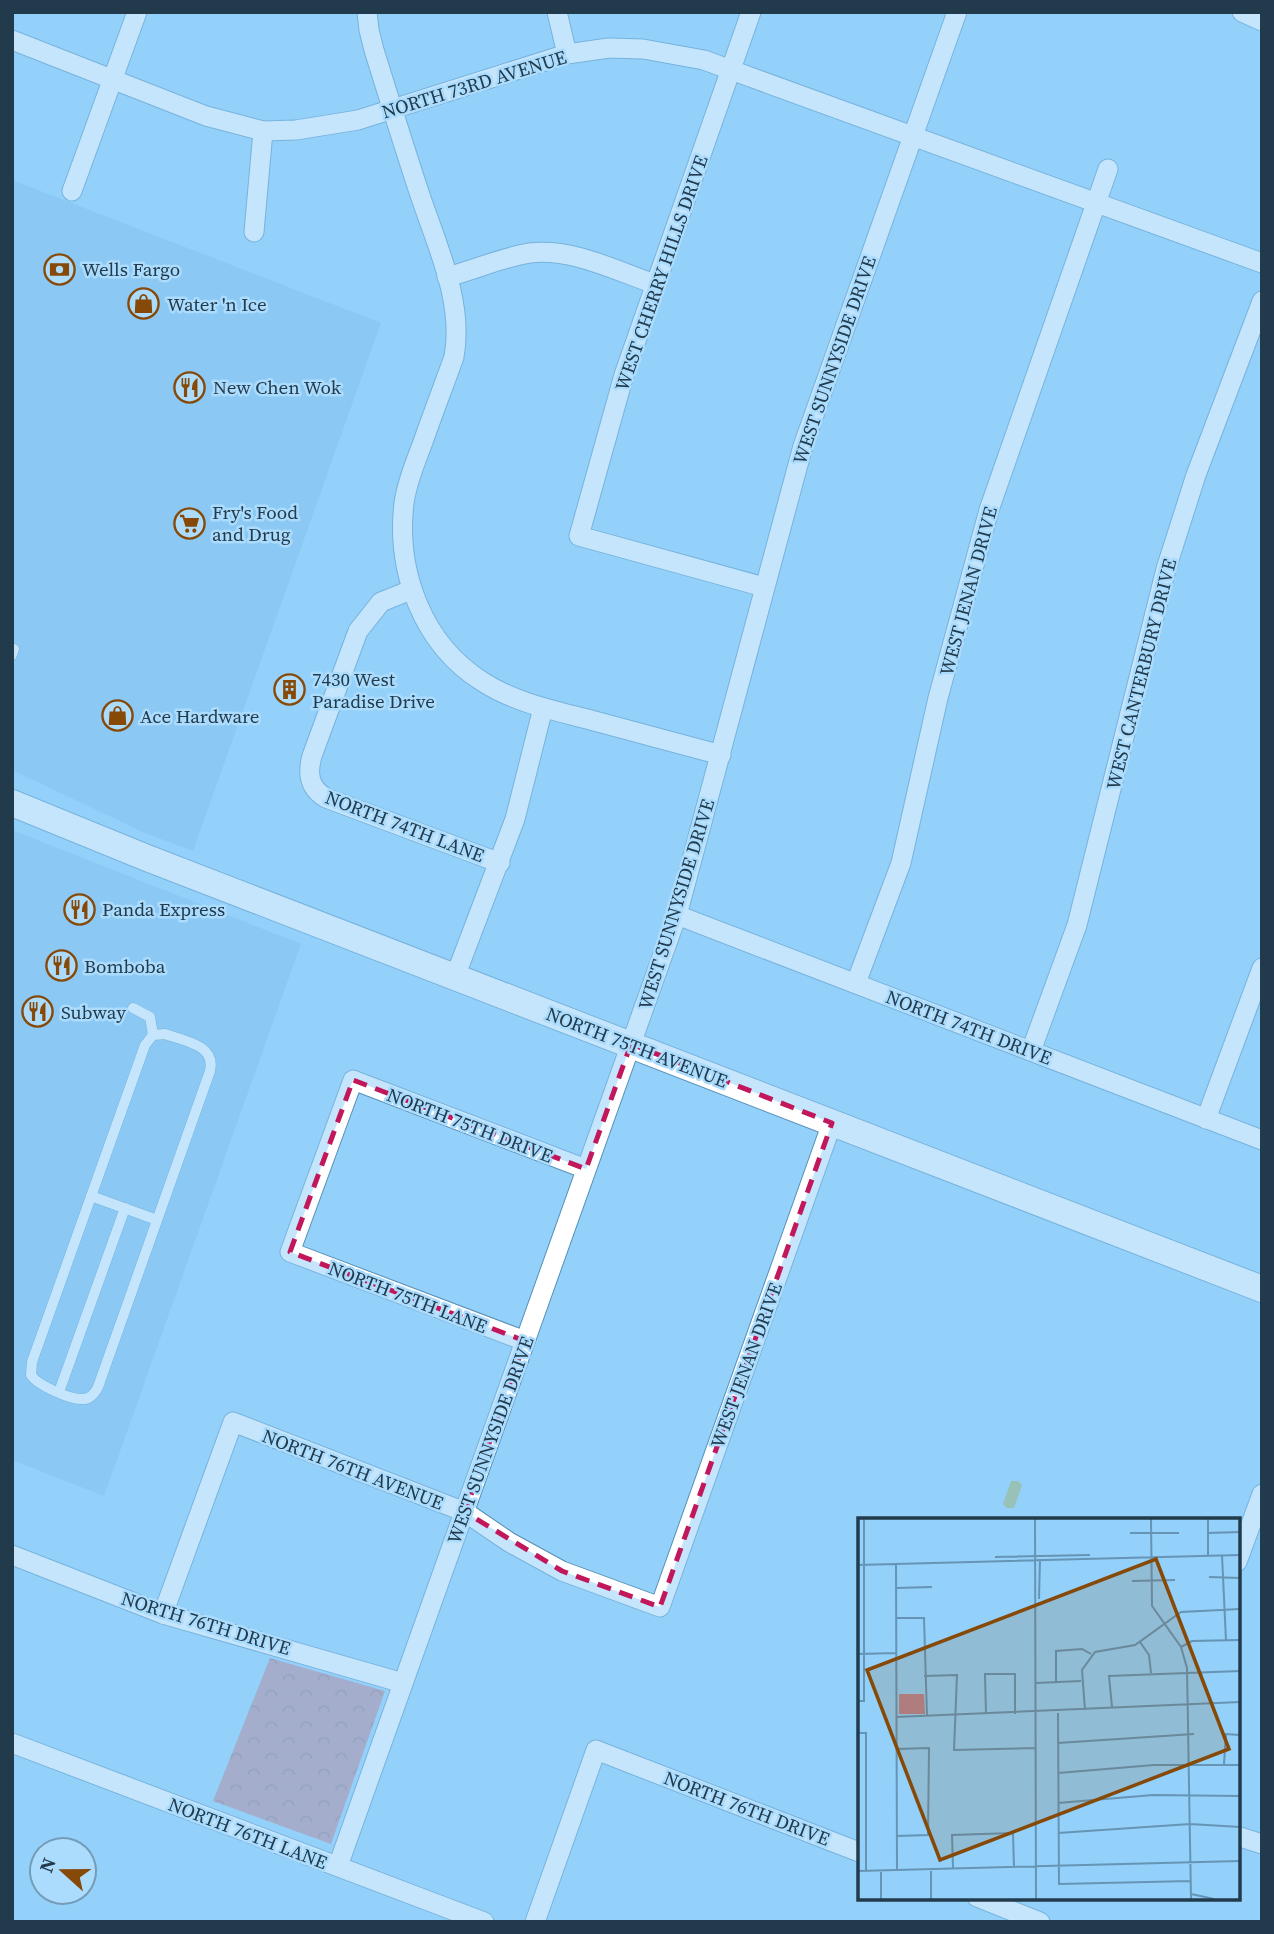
<svg xmlns="http://www.w3.org/2000/svg" width="1274" height="1934" viewBox="0 0 1274 1934" font-family="'Source Serif 4',serif">
<defs>
<pattern id="park-crowns" width="20" height="18" patternUnits="userSpaceOnUse" patternTransform="scale(1.75)"><rect width="20" height="18" fill="#b88695"/><path d="M2 6a3 3 0 1 1 6 0M12 15a3 3 0 1 1 6 0" fill="none" stroke="#956f7c"/></pattern>
</defs>
<rect width="100%" height="100%" fill="#93d0fa"/>
<g fill="#80c1ee">
<polygon points="12,180 381,323 193,851 145,833 12,770"/>
<polygon points="12,830 301,944 104,1496 12,1460"/>
</g>
<polygon fill="url(#park-crowns)" points="270,1658 385,1691 331,1844 213,1801"/>
<polygon fill="#9eaf66" points="1011,1481 1018,1481 1022,1485 1014,1508 1007,1508 1003,1504"/>
<g fill="none" stroke-linecap="round" stroke-linejoin="round">
<defs>
<g id="lane">
<polyline points="12,655 14,649"/>
<polyline points="133,1008 150,1017 153,1035"/>
<path d="M165,1034c20,7 51,11 45,37l-112,316c-3,6 -8,13 -17,12 -12,0 -44,-14 -50,-24l1,-13 113,-317 8,-10z"/>
<polyline points="91,1196 157,1220"/>
<polyline points="59,1392 125,1208"/>
</g>
<g id="street">
<path d="M367,12l2,18 5,20c15,48 30,97 46,145 17,51 44,107 34,162 -10,28 -21,56 -31,85 -7,19 -16,39 -19,61 -8,68 18,141 79,179 31,20 69,28 104,37 45,12 89,24 134,36"/>
<polyline points="557,12 567,54"/>
<polyline points="751,12 624,375 579,536 764,587"/>
<polyline points="1242,12 1262,21"/>
<polyline points="12,40 206,116 263,131 296,130 358,120 567,54 609,48 643,49 704,60 731,70 1262,263"/>
<polyline points="72,191 137,12"/>
<polyline points="254,232 263,131"/>
<path d="M447,277c27,-7 56,-20 83,-24 43,-5 86,18 125,31"/>
<path d="M411,590l-30,12 -23,29 -46,125c-5,18 -3,32 14,42l174,65"/>
<polyline points="677,915 1262,1140"/>
<polyline points="455,977 515,819 543,708"/>
<polyline points="856,983 901,863 938,698 989,510 1108,169"/>
<polyline points="1031,1051 1077,925 1166,569 1196,475 1262,301"/>
<polyline points="1206,1119 1262,968"/>
<polyline points="525,1341 290,1252 353,1080 586,1169"/>
<polyline points="12,1555 163,1614 403,1683"/>
<polyline points="1237,1562 1262,1494"/>
<polyline points="163,1614 233,1422 465,1512 509,1542 562,1571 660,1607 832,1123"/>
<polyline points="12,1743 484,1922"/>
<polyline points="1237,1836 1262,1844"/>
<polyline points="338,1866 677,915 803,446 957,12"/>
<polyline points="977,1897 1040,1922"/>
<polyline points="535,1922 596,1750 859,1852"/>
</g>
<polyline id="secondary" points="12,803 147,858 1262,1289"/>
</defs>
<use href="#lane" stroke="#5690b8" stroke-width="11"/>
<use href="#street" stroke="#5690b8" stroke-width="21"/>
<use href="#secondary" stroke="#5690b8" stroke-width="28"/>
<use href="#lane" stroke="#fff" stroke-width="10"/>
<use href="#street" stroke="#fff" stroke-width="19"/>
<use href="#secondary" stroke="#fff" stroke-width="26"/>
</g>
<path d="M0 0H1274V1934H0ZM631,1044l201,79 -172,484 -98,-36 -97,-59 60,-171 -235,-89 63,-172 233,89z" fill="#93d0fa" fill-opacity=".55" fill-rule="evenodd"/>
<path fill="none" stroke="#c2185b" stroke-width="5" stroke-dasharray="14 9" stroke-linejoin="round" d="M631,1044l201,79 -172,484 -98,-36 -97,-59 60,-171 -235,-89 63,-172 233,89z"/>
<defs>
<symbol id="bank-ring" viewBox="-11 -11 22 22"><circle r="9.5" fill="#acdcfd" stroke="#864907" stroke-width="1.5"/><path d="M-6-4H6V4H-6ZM0-2.3a2.3 2.3 0 1 0 0 4.6a2.3 2.3 0 1 0 0-4.6Z" fill="#864907"/></symbol>
<symbol id="shop-ring" viewBox="-11 -11 22 22"><circle r="9.5" fill="#acdcfd" stroke="#864907" stroke-width="1.5"/><path d="M-5-2.5h2.3a2.7 3.5 0 0 1 5.4 0H5L5.5 6h-11ZM-1.5-2.5h3a1.5 2.3 0 0 0-3 0Z" fill="#864907"/></symbol>
<symbol id="restaurant-ring" viewBox="-11 -11 22 22"><circle r="9.5" fill="#acdcfd" stroke="#864907" stroke-width="1.5"/><path d="M-5-6h1v4h1v-4h1v4h1v-4h1v5L-1.5 .5V6h-2V.5L-5-1ZM5-6V6H3V1.5H1.5Q1.5-4 5-6Z" fill="#864907"/></symbol>
<symbol id="supermarket-ring" viewBox="-11 -11 22 22"><circle r="9.5" fill="#acdcfd" stroke="#864907" stroke-width="1.5"/><path d="M-6-5.5h2.5l.6 2H6L4.5 2H-2.5L-4.4-4H-6ZM-1.5 3.2a1.3 1.3 0 1 0 .1 0ZM3 3.2a1.3 1.3 0 1 0 .1 0Z" fill="#864907"/></symbol>
<symbol id="building-ring" viewBox="-11 -11 22 22"><circle r="9.5" fill="#acdcfd" stroke="#864907" stroke-width="1.5"/><path d="M-4-6H4V6H1V3H-1V6H-4ZM-2.5-4.3h1.7v1.8h-1.7ZM.8-4.3h1.7v1.8H.8ZM-2.5-1h1.7V.8h-1.7ZM.8-1h1.7V.8H.8Z" fill="#864907"/></symbol>
</defs>
<g fill-rule="evenodd">
<use href="#bank-ring" x="42" y="252" width="35" height="35"/>
<use href="#shop-ring" x="126" y="286" width="35" height="35"/>
<use href="#restaurant-ring" x="172" y="370" width="35" height="35"/>
<use href="#supermarket-ring" x="172" y="506" width="35" height="35"/>
<use href="#building-ring" x="272" y="672" width="35" height="35"/>
<use href="#shop-ring" x="100" y="698" width="35" height="35"/>
<use href="#restaurant-ring" x="62" y="892" width="35" height="35"/>
<use href="#restaurant-ring" x="44" y="948" width="35" height="35"/>
<use href="#restaurant-ring" x="20" y="994" width="35" height="35"/>
</g>
<g text-anchor="middle" dominant-baseline="central" stroke-width="5" stroke-linejoin="round" paint-order="stroke">
<g font-size="19" fill="#223b4c" stroke="#acdcfd">
<text transform="translate(474 84) rotate(-17)">NORTH 73RD AVENUE</text>
<text transform="translate(661 273) rotate(-71)">WEST CHERRY HILLS DRIVE</text>
<text transform="translate(834 360) rotate(-71)">WEST SUNNYSIDE DRIVE</text>
<text transform="translate(968 591) rotate(-75)">WEST JENAN DRIVE</text>
<text transform="translate(1141 674) rotate(-76)">WEST CANTERBURY DRIVE</text>
<text transform="translate(405 826) rotate(21)">NORTH 74TH LANE</text>
<text transform="translate(676 904) rotate(-73)">WEST SUNNYSIDE DRIVE</text>
<text transform="translate(969 1027) rotate(21)">NORTH 74TH DRIVE</text>
<text transform="translate(637 1047) rotate(21)">NORTH 75TH AVENUE</text>
<text transform="translate(470 1125) rotate(21)">NORTH 75TH DRIVE</text>
<text transform="translate(408 1297) rotate(21)">NORTH 75TH LANE</text>
<text transform="translate(746 1365) rotate(-70)">WEST JENAN DRIVE</text>
<text transform="translate(490 1440) rotate(-70)">WEST SUNNYSIDE DRIVE</text>
<text transform="translate(353 1469) rotate(21)">NORTH 76TH AVENUE</text>
<text transform="translate(206 1623) rotate(17)">NORTH 76TH DRIVE</text>
<text transform="translate(747 1808) rotate(21)">NORTH 76TH DRIVE</text>
<text transform="translate(248 1833) rotate(21)">NORTH 76TH LANE</text>
</g>
<g font-size="19" fill="#223b4c" stroke="#acdcfd" text-anchor="start">
<text x="82" y="269">Wells Fargo</text>
<text x="167" y="304">Water 'n Ice</text>
<text x="213" y="387">New Chen Wok</text>
<text x="212" y="512">Fry's Food<tspan x="212" dy="22">and Drug</tspan></text>
<text x="312" y="679">7430 West<tspan x="312" dy="22">Paradise Drive</tspan></text>
<text x="140" y="716">Ace Hardware</text>
<text x="102" y="909">Panda Express</text>
<text x="84" y="966">Bomboba</text>
<text x="61" y="1012">Subway</text>
</g>
</g>
<g transform="translate(858 1518)">
<rect width="382" height="382" fill="#93d0fa"/>
<path d="M41,176h25l1,20h-26z" fill="#b88695"/>
<path fill="none" stroke="#6694b4" stroke-width="2" d="M177,1l1,380M293,1l1,87 29,41 6,21 4,231M350,1v37M272,15h49M350,15l32,-1M364,37l4,86M137,39l95,-2M38,46l1,306M0,47l382,-10M351,59l31,1M274,63l43,-1M38,70l36,-1M181,81l1,-40M38,100h28l3,98M282,124l9,13 2,18M323,129l11,-6 48,-1M0,136l38,-1M66,158l33,-1 -3,75 82,-2M178,165l45,-2M198,165v-32l26,-2 9,5M0,183h6v-182M254,189l-3,-31 131,-5M227,192l-3,-40 13,-18 40,-7 46,-33 59,-3M200,195l1,171 132,-3M128,196l-1,-40h30v40M38,199l344,-15M0,215h8v138M200,225l136,-9M38,231l33,-1 -1,87 -31,1M366,246l2,-30 14,1M200,255l96,-8h86M200,285l95,-8 87,1M200,315l132,-9 50,3M95,350l-1,-33 61,-2 1,34M73,351v30M23,352v29M0,353l382,-10M333,376l23,5"/>
<path fill="#864907" fill-opacity="0.15" stroke="#864907" stroke-width="3.5" d="M298,41l73,190 -289,111 -73,-190z"/>
<rect width="382" height="382" fill="none" stroke="#223b4c" stroke-width="3.5"/>
</g>
<rect width="1274" height="1934" fill="none" stroke="#223b4c" stroke-width="28"/>
<g transform="translate(63 1871) rotate(291)"><circle r="33" fill="#acdcfd" stroke="#759cb6" stroke-width="2"/>
<path d="M0-5L12 26L0 18L-12 26Z" fill="#864907"/>
<text y="-10" font-size="19" font-weight="bold" text-anchor="middle" fill="#223b4c">N</text>
</g>
</svg>
